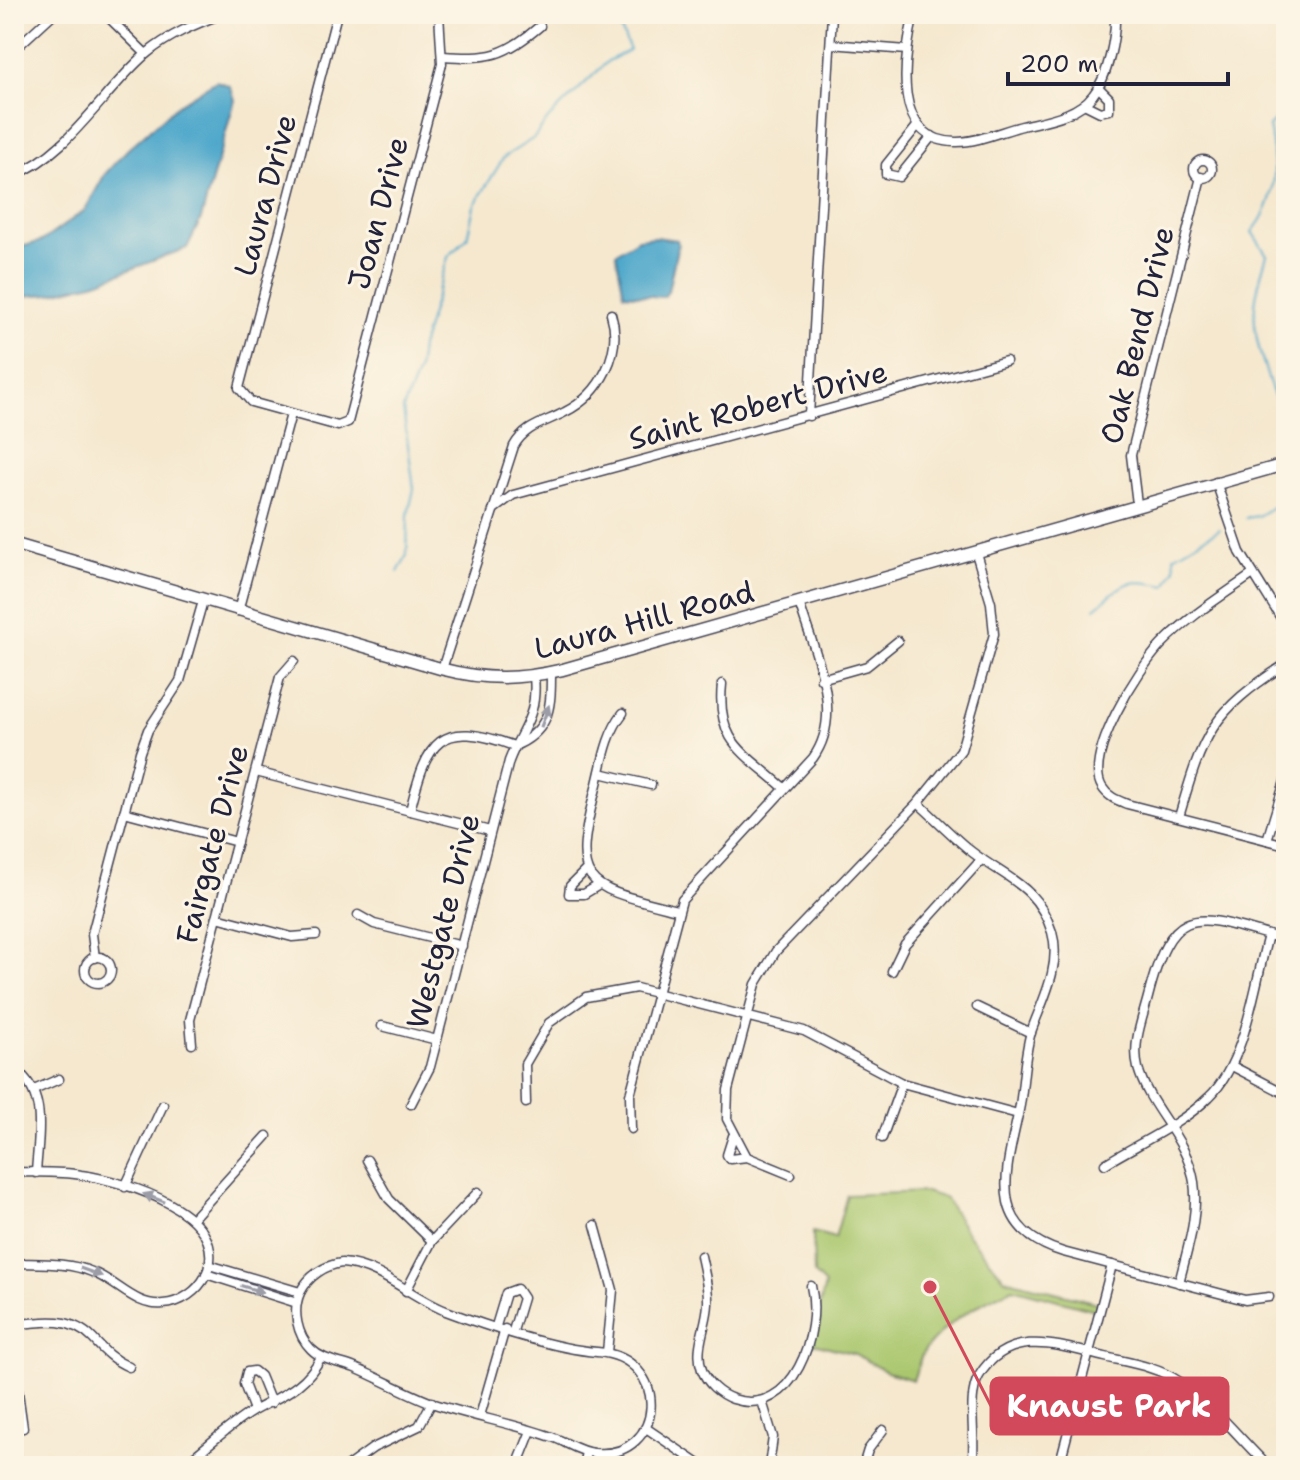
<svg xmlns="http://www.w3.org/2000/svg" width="1300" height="1480" viewBox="0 0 1300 1480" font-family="'Shantell Sans',sans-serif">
<rect width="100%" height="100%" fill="#fcf5e5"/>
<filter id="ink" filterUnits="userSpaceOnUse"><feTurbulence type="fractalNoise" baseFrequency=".0125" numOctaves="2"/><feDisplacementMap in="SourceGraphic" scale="16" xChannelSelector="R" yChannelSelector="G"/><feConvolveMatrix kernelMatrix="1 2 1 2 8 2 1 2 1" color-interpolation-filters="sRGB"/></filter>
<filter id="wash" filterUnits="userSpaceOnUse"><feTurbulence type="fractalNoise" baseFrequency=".006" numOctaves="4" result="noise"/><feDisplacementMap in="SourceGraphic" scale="32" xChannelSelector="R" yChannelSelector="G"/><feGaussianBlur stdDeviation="1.8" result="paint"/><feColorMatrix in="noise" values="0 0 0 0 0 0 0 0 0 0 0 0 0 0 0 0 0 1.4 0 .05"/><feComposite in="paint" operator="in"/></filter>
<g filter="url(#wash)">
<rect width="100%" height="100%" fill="#f5e8cf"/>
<path fill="#aac76e" stroke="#667454" stroke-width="2" d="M925,1192l20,6 24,38 36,43 96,25 -2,7 -86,-23c-32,14 -67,34 -88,62 -6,7 -8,21 -12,30l-26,-8 -32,-18 -45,-12 15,-57 -11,-11 -1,-42 22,6 12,-43z"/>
<g fill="#4ea7cb" stroke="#386483" stroke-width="2">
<polygon points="216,81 230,86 235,100 201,219 187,248 97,282 50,294 14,297 14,249 42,241 85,210 105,174 127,150 180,103"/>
<polygon points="655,237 677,240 678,244 668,291 664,297 624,294 616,253 638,239"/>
</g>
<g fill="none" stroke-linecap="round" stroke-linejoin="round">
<g stroke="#4ea7cb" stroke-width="2">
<polyline points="1273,14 1272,21 1286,33"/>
<path d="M1286,110l-17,16c8,40 10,74 -17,106l15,23c-14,44 -18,66 -3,110 6,19 9,34 22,50"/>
<polyline points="1272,450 1286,437"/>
<polyline points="1281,479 1286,486"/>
<polyline points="1286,513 1286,522"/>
<polyline points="1246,518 1258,516 1286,499"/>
<polyline points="398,572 407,555 408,515 414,489 403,409 418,371 421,347 448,257 467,238 474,206 504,157 534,138 549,118 608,61 630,50 614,14"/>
<path d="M1095,608c30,-25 31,-31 71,-22l9,-18 -1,-12 46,-27"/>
</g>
</g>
</g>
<g filter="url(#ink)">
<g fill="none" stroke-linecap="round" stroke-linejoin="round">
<defs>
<g id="street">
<polyline points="105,14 146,54"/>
<polyline points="337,14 239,388 251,402 338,426 348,422 442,64 439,14"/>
<path d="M914,14c-10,43 -24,128 43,128 21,0 45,-11 65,-16 24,-6 55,-10 71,-31 15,-18 23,-58 22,-81"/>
<polyline points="831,44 907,50"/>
<polyline points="14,50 53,14"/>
<path d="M443,56c46,3 61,1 97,-30"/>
<polyline points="1084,104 1100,112 1109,110 1109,98 1098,87"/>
<polyline points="918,125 886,165 886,174 899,177 932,136"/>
<circle cx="1203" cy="169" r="9"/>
<path d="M14,175c55,-21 88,-83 132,-121 23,-19 49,-30 76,-40"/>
<polyline points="809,416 832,14"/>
<polyline points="1216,482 1240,552 1286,626"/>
<polyline points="1137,504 1131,455 1201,177"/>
<polyline points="494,509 513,495 1006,361"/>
<path d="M1253,574c-31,22 -65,43 -92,71 -22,23 -78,111 -59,142 6,10 15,13 25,17l159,41"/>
<polyline points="238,611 291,414"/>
<path d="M442,669l72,-223c12,-21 31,-23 51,-34 36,-18 58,-60 46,-98"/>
<polyline points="821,679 867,666 898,641"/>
<path d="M722,684c-6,59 22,68 62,104"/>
<path d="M623,713c-17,22 -20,48 -27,75 -26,99 -12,98 81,122"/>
<path d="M519,744c32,-16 32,-39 32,-72"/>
<polyline points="256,772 490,831"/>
<polyline points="600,773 651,785"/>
<path d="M918,803c18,16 35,34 54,49 35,27 65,33 80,80 10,34 -10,69 -21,100 -7,24 -7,48 -11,73 -12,62 -38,122 43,147l182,48 24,-3"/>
<path d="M410,811c17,-70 29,-93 104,-65"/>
<polyline points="124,812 237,842"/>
<path d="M1179,817c24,-83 32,-105 107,-153"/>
<polyline points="1267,840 1286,778"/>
<polyline points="587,869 570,886 569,894 584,894 599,885"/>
<polyline points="358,915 374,924 462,946"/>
<polyline points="217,917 292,937 316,935"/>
<circle cx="98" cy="970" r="13"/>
<polyline points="95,958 92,934 140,752 148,730 180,681 203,601"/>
<polyline points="892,971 905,944 982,859"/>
<polyline points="977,1007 1031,1033"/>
<polyline points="382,1026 437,1040"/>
<polyline points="192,1044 190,1020 280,677 294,661"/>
<polyline points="1232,1066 1286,1094"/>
<path d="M14,1068c35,26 24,67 22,105"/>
<polyline points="34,1090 59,1079"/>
<polyline points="526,1103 525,1064 549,1023 586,997 636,988 804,1031 902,1083 1018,1114"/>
<path d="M411,1104l19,-37 79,-306c13,-34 29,-44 25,-85"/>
<path d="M631,1129l-1,-34 52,-195 131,-142c33,-46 0,-107 -14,-156"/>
<polyline points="733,1136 727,1155 730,1159 747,1157"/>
<polyline points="882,1138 902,1083"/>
<polyline points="367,1160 389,1199 432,1241"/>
<path d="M1105,1164c34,-21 76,-39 104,-67 37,-35 46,-114 59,-162"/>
<path d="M14,1172c22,1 45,-1 67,3 44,6 152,38 125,100 -8,16 -25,28 -43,29 -28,3 -46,-23 -71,-32 -24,-10 -52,-8 -78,-9"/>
<polyline points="791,1175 747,1157 727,1119 728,1090 756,984 776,951 918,803 961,750 994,634 991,603 976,553"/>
<polyline points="125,1187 163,1105"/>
<polyline points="193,1218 267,1136"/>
<polyline points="595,1225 613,1290 607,1352"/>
<path d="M701,1256c3,15 8,32 7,48 -1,22 -14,44 -6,66 5,13 17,24 31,29 61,20 89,-68 78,-113"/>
<path d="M342,1263c39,3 68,34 104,48 40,15 109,38 151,41 75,5 69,108 -3,101 -16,-1 -30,-13 -45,-17 -38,-13 -79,-20 -117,-33 -26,-10 -51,-24 -77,-35 -15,-6 -32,-7 -44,-19 -14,-14 -19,-38 -11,-56 8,-17 25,-28 42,-30z"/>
<polyline points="209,1265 300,1292"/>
<polyline points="206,1274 297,1303"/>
<path d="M1179,1283c8,-33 20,-67 15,-101 -7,-45 -44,-72 -56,-114 -6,-24 4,-48 10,-71 26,-103 52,-80 138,-57"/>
<polyline points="406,1291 432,1241 478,1192"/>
<path d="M14,1325c29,-4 57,-9 79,14 12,13 20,21 36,28"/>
<polyline points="496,1326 506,1293 517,1289 523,1298 513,1331"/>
<polyline points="14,1363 23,1428"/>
<polyline points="762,1401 773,1437 769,1466"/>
<polyline points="254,1410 244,1384 247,1372 254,1371 260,1376 271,1403"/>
<polyline points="480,1416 505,1329"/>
<polyline points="646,1428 702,1466"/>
<polyline points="202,1451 214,1466"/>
<path d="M182,1466c24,-18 46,-40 71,-55 29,-16 52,-23 68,-54"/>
<polyline points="348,1466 373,1448 419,1426 432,1402"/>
<polyline points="517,1466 531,1431"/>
<polyline points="583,1466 586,1452"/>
<polyline points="863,1466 868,1450 883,1430"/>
<path d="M972,1466c5,-27 -6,-68 7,-90 30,-50 81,-30 126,-19 26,6 53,10 75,25 33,22 60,57 88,84"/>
<polyline points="1059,1466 1112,1265"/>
</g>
<path id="secondary" d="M14,544l428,125c43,11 76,11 119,1l725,-206"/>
</defs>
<use href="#street" stroke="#424051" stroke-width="11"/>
<use href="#secondary" stroke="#424051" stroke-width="14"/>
<use href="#street" stroke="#fff" stroke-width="8"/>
<use href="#secondary" stroke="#fff" stroke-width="11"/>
</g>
<defs><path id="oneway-solid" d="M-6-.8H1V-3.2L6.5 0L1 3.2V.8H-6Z" transform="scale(2)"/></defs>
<g fill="#9c9ca7">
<use href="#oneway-solid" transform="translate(545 716) rotate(-70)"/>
<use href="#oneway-solid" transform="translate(154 1198) rotate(-159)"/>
<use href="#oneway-solid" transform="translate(91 1272) rotate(20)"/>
<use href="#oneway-solid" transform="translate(252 1289) rotate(17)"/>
</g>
</g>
<g text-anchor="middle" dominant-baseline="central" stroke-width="6" stroke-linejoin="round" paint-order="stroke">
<g font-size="30" fill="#22223b" stroke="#fcf5e5">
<text transform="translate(265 195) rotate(-75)">Laura Drive</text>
<text transform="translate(378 213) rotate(-75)">Joan Drive</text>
<text transform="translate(1137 335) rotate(-76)">Oak Bend Drive</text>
<text transform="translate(758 405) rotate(-15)">Saint Robert Drive</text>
<text transform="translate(644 620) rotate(-15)">Laura Hill Road</text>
<text transform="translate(212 844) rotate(-75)">Fairgate Drive</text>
<text transform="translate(443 921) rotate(-76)">Westgate Drive</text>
</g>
</g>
<path fill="none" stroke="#d1495b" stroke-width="3" d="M930 1287L991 1406"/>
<circle fill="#d1495b" stroke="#fcf5e5" stroke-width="3" cx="930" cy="1287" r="8"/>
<rect fill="#d1495b" stroke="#d1495b" stroke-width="3" x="991" y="1378" width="237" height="56" rx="8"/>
<g font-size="32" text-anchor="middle" font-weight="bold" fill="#fff">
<text x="1109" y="1417">Knaust Park</text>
</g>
<rect width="1300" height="1480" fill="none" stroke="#fcf5e5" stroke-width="48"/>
<path d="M1008 72v12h220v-12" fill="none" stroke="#22223b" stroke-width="4"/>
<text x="1020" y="72" font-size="24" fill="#22223b" stroke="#fcf5e5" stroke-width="6" paint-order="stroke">200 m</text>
</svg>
